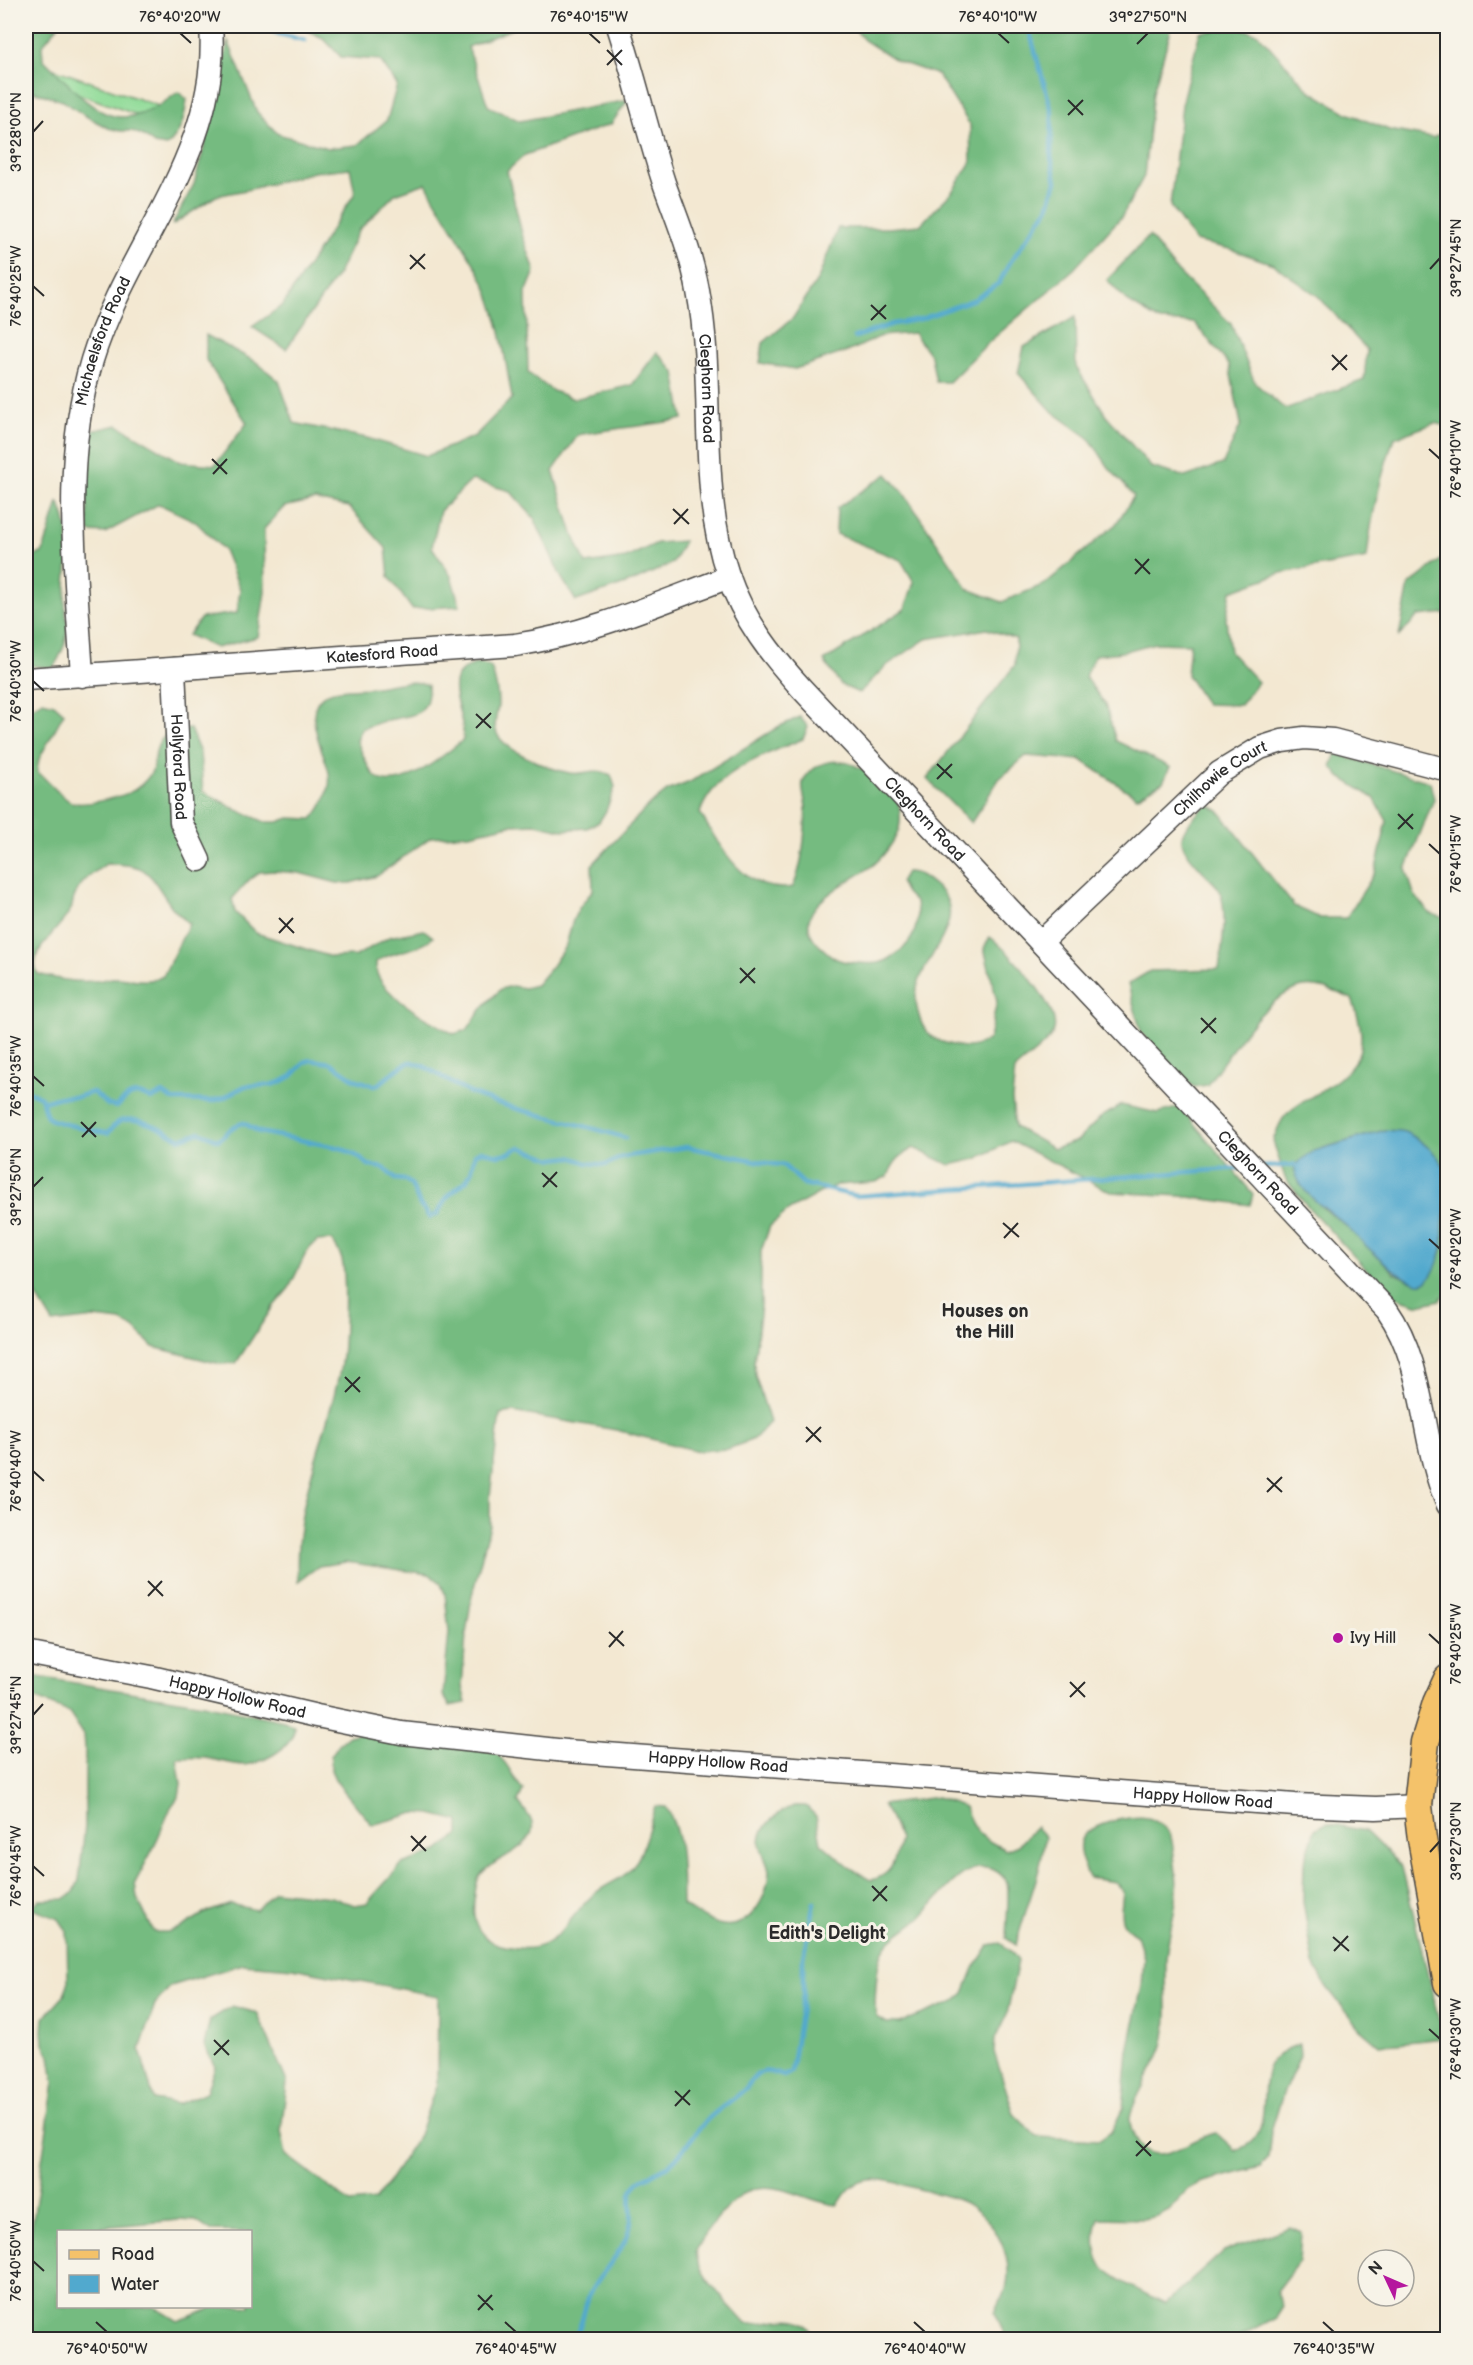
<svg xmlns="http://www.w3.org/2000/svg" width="1473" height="2365" viewBox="0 0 1473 2365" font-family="'Balsamiq Sans',sans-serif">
<rect width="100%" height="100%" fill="#f7f3e8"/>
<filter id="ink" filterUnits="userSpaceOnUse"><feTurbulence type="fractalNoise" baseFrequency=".0167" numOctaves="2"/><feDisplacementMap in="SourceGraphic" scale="12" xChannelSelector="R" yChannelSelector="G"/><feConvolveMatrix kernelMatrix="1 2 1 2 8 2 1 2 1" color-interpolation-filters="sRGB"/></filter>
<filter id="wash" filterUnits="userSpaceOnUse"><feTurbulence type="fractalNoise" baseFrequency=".008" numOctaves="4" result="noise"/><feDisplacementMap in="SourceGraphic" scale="24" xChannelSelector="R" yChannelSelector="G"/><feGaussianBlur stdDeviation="1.35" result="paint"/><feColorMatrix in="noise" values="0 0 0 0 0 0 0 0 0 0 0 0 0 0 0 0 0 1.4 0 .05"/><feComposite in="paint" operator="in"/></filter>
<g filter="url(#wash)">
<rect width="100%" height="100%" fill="#f3e8d2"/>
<polygon fill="#90db98" stroke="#5e8362" stroke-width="1.5" points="26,59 184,115 179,130 26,75"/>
<g fill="#74bb80" stroke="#507356" stroke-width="1.5" fill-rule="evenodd">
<path d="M26,26h32l-16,20 1,13c49,47 69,85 135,33l9,7c-2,18 -6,35 -20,47l-13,-2 -10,-8 -12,-5h-12l-12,-3 -24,-13 -21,-14 -37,-12z"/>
<path d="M298,26h221l-51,21 20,59 32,15 108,-21 -17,24 -86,31 -18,16 15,63 13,37 -9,22 2,80 25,18 21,8 58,-14 25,-33 18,20 8,47c-35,7 -70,9 -105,16l-25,36 20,63 13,30 40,-6 31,-15 27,-2 -11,22 -39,18 -58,20 -15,-24 -27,-59 -24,-27 -38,-11 -32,31 -8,36 19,29 9,30 -48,3 -23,-32 -3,-29 -37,-41 -34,-7 -31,7 -20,22 1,63 -7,45 -42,11 -28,-13 13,-17 36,-5 3,-24 -16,-39 -29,-29 -36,-17 -54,29 -16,-1 -3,-50 5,-51 27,-6 63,37 34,3 32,-42 -41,-63v-25l50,27 23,19 15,42 73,15 60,18 48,-20 37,-38c-7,-39 -12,-83 -30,-120 -17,-32 -39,-62 -56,-95l-31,11 -36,36 -22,46 -51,73 -34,-22 31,-22 72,-112 -5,-25 -36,4 -63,17 -35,7 -44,29 22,-41 21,-76 13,-67 29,71 21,22 50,14 29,-3 30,-25 10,-35 -17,-25 -39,-3 -18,-19z"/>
<polygon points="852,26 1172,26 1153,92 1144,176 1122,216 1074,269 989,342 949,382 936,382 931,356 914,333 881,336 854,349 795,369 760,363 763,343 793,318 818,279 838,228 888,228 920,225 952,192 971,162 970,125 938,75 897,61 864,40"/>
<path d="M1240,28l18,6 51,56 36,22 44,18 44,8 14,-9v297l-12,-3 -41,15c-14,40 -23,77 -27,120l-86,15 -50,18 -5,28 4,33 28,30 -18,23 -34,-1 -19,-29 3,-31 -35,-1 -33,9 -27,3 -10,22 20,27 11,37 54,26 -7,15 -26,15 -56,-37 -55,-4 -27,23 -28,44 -44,-44 88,-114 1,-26 -29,-10 -61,10 -40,27 -27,27 -18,-8 -17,-24 81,-52 9,-27 -13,-22 -65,-26 1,-26 50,-34 16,18 65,97 34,13 43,-18 71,-60 18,-28 -24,-27 -21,-31 -36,-26 -35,-39 6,-26 51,-30 1,50 30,48 45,52 34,10 38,-13 18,-40 -12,-59 -34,-42 -35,-2 -33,-20 -20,-21 42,-44 26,33 56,55 24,59 30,26 79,-29 3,-30 -48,-53 -46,-33 -43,-15 -35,-8 -25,-35 13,-109 17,-65z"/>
<path d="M58,502c17,28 8,68 7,100 0,9 3,18 2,27 0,13 -7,28 -14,39l-27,-3v-104l17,-9z"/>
<polygon points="1447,555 1447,613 1418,616 1399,636 1409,585"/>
<path d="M479,663l12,4c4,12 7,24 7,37 0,8 -5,19 -2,27 5,19 56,39 74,42 17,3 21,-7 41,2l4,12 -9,24 -7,11 -12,6 -25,2 -26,-6 -26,1 -41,9 -38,3 -54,39 -27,7h-13l-38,-10 -25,-2 -14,1 -11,8 -17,19 3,13 21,21 75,24 25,-1 33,-19 35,-7 9,7c-17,16 -38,12 -57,25 0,4 0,10 2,14 10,22 55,47 76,58l13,-4 16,-23 18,-18 11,-3 12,2 12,-3 16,-19 14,-21 7,-25 6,-12 14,-18 -1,-25 55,-58 20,-16 23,-9 88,-55 22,-10 8,10 -5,12c-38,16 -89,32 -103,74 21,34 45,83 93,74 10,-22 12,-53 13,-78 0,-8 -5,-19 -3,-27 2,-6 8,-12 12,-14 28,-20 60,9 82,25 2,14 6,28 0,41 -5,11 -16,25 -25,32 -21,16 -88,43 -54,78 10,9 16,17 31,18 12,1 29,4 40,-3 23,-14 31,-29 27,-56l-10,-10 -6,-11 6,-10c13,0 18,5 28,13 43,33 -17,74 -18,111 -1,8 2,16 4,23 4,12 13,21 26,24 17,5 27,7 43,-4l8,-38 -13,-53 6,-11c17,12 71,71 64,93 -3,12 -29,30 -39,39l-3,30 3,28 39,22 23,-8 23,-23 21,-13 37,8 22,-6 73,87 -3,11 -69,-9 -70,-4 -100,-51 -35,18 -26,6 -36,-17c-14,7 -20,13 -26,28l-12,6 -39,3 -12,5 -36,20 -19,16 -9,25v55l-7,56 1,13 15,47 -16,17 -26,10 -30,2 -82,-21 -104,-18 -12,2 -10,82v30l-18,69 -6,39 -4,53 4,16 -16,3 -7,-11 6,-63 -4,-38 -5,-12 -11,-8 -83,-12 -27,4 -21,15c-6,-74 28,-141 42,-211 4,-20 7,-91 2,-110 -2,-8 -6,-14 -11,-20l-14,1 -10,10 -18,37 -17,20 -36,55 -15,1 -68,-17 -19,-19 -13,-7 -27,-3 -41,5 -17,-28 -10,-25v-553l6,-10 11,-6 11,3 10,9 -25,46 -2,12c9,8 25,27 34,31 11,5 57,-6 66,-14 5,-3 13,-12 15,-17 2,-4 2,-10 3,-14 3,-21 13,-26 35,-28l10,24 3,38 34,19 28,12h13l11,-4 23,1c10,-11 20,-30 17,-46 -4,-21 -31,-66 -1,-80 11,-5 29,-4 41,-5 20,-2 41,-10 59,-3 2,31 -15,30 -40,35 -9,2 -18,6 -27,9l-4,12c5,11 9,25 17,34 22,23 71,-21 89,-35 4,-30 -30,-65 16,-77zM106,864c43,0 41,7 63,39 5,8 13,14 20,21l-26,52c-17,9 -34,1 -51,2 -6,1 -12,3 -19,3 -19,2 -37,-2 -55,-7 -13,-20 23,-46 32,-63 3,-4 2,-9 4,-13 5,-16 19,-25 32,-34z"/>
<path d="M1337,754l93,28 4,17 -28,70 8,25 15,19 18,6 1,372 -8,9 -21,5 -29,-10 -82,-88 -23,-29 -12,-37c3,-8 6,-18 12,-25 8,-9 20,-15 31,-22 45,-27 55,-44 36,-95 -14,-6 -33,-15 -49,-12 -39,8 -74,68 -96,98l-13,2 -19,-16 -34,-39 -13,-48 22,-13 69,-2c3,-22 9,-57 1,-78 -2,-5 -8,-10 -12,-14 -31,-35 -38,-37 -1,-73l12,7 75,95 26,12h26l29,-45 12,-52 -13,-23 -34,-21 -9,-11zM1385,1130l62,55 -5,42 1,21 -8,20 -13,15 -16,-4 -11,-6 -52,-50 -20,-15 -15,-15 -13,-21 19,-21z"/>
<path d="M26,1675l177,29 81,17 11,6c-3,14 -9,20 -22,28 -30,17 -37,8 -68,3 -9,-1 -19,0 -28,0l4,26 -2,12 -8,11 -17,40 -19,36 2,15 17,34h13l13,-4 25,-15 26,-9 25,6 18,-19 57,6 24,8 12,-2 35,-39 36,-13 21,-17v-13l-28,-7 -16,-1 -43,12 -36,-44 -5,-11v-14l8,-12 10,-8 27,-7 118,23c15,11 18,25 29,38l-5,11c4,6 10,13 13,19 10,24 -33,38 -46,50 -8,7 -9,15 -10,24 -2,11 -3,22 2,32 6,12 15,17 28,20 52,12 56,-22 88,-51 13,-12 34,-16 43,-33 10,-16 13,-38 19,-56l11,1c18,30 15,64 16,98 11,6 24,15 36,19 30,9 50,-26 51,-51 0,-10 -9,-20 -9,-31 0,-15 18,-31 32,-35 4,-2 10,-1 14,-1l10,10 5,27 28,24 22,13c23,-5 23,-20 29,-40l-10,-23 -8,-12 55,-8 28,10c8,26 18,32 41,43l12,-5 18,-18 9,10c-4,38 -20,71 -29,108l-10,-7c0,-11 4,-46 1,-55 -3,-6 -7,-10 -13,-13 -30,-12 -53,27 -72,46 -13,12 -32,20 -40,37 -6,13 -8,51 -6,64l11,6h13l53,-21 11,-9 10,-25 15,-23 11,-2 11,8 7,10 -11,53 -12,25 -1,13 20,62 23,23 63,3 11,-8 12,-24 5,-57 14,-65 2,-28 -7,-23c-21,-12 -16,-22 -14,-43l-8,-10 -26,-4c-4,-11 -11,-23 -9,-35 3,-18 52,-29 68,-25 6,1 19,11 22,16 3,6 7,46 7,54 0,24 -10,48 -11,72 -1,27 4,55 -2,82 -6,24 -31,55 -34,75 -1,12 7,30 18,35 22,9 46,-16 68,-19l19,17c41,-10 22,-56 34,-84 6,-12 18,-18 30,-22l1,12 -17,38 -12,38 -3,26 -8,9 -60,16 -11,6 -20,21 -12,6 -14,3 -44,-1c-5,14 -6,38 5,50 8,9 50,31 62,35l58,-52 66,-24 11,5 -2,29 -23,30 7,16 -7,11 -40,21h-229l-12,-26c3,-8 8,-17 11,-25 8,-30 -9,-64 -34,-81 -16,-11 -39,-14 -57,-19 -19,-5 -40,-14 -59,-4 -8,5 -13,13 -18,21 -27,-2 -54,-22 -81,-17 -13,2 -28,17 -37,27 -7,9 -19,22 -23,34 -6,20 36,60 49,75 26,1 57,-19 68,15l-788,1v-75l28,-183 -4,-26 -6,-12 -1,-13 1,-13 19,-21 5,-13 -1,-53 -8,-12 -29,-11 9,-8 25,-1 10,-7 5,-12 6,-54v-78l-1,-13 -15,-23 -43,-17zM243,1964l50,4 145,28 -1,87 -18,52 -43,65 -26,3 -64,-48 -5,-24 6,-49 -30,-69 -25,-7 -22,14 -6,25 11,22 -9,25 -28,12 -24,-4 -14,-50 15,-46 16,-18zM179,2220l17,1 15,10 39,1v74l-38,1 -3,3 -31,11 -23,-14 -97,-1v-74l44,-1v-4z"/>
<polygon points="1327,1823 1365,1831 1402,1867 1443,2038 1379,2045 1359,2028 1326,1986 1314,1964 1303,1902 1304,1864 1315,1829"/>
</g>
<path fill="#51a9ce" stroke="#3e6a7c" stroke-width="1.5" d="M1385,1130c7,1 16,0 22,3 14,7 34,23 39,38 6,17 -2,38 -3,55 -1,8 1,15 -1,23 -2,9 -10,33 -20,34 -18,3 -63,-44 -76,-57 -18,-18 -50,-32 -52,-61l20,-14z"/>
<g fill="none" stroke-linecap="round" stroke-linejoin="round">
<g stroke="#51a9ce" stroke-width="4.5">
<polyline points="261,26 279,34 305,40"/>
<polyline points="855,337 893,324 921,319 975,299 999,283 1009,264 1048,208 1056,182 1051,157 1052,112 1028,26"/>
<path d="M26,1090l15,7c3,7 2,17 9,22 5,3 51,14 58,14 4,-5 8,-11 15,-13 17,-3 43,10 57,19l20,-7 18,8c9,-5 14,-16 26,-17l15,9 82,16 16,8 13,10 14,2 11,11 10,1 6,4 9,21 10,12 7,-3 11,-18 18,-15 5,-8 4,-19 6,-3 17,4 11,-2 11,-6 33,12 18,-2 16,6 19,2 16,-8 65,-10 85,17 11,1 21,19 52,12 387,-28"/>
<path d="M43,1102l17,-5h17l16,-5 15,13 9,2c11,-13 19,-17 34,-8l12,-6 10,7 39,1 11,-3 22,-12 26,-1 10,-3 11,-6 13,-14 6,-2 20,3 23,16 21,7c14,-7 21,-20 36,-24 21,4 40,24 62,32 49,20 102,27 152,44"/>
<polyline points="1263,1167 1294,1165"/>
<path d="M573,2340c11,-14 10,-35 19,-51 13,-22 35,-40 39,-67 2,-10 -3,-21 1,-31 8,-17 29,-17 40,-29 13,-12 22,-29 35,-42 12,-12 27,-20 39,-32 4,-5 9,-14 16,-16 7,-2 15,2 22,4l7,-4 12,-77v-38l11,-55"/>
</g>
</g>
</g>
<g filter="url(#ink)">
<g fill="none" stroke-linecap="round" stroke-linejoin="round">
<defs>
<g id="minor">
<path id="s1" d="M618,26c17,51 29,105 46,157 13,37 27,68 34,108 18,93 -1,194 30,284 15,44 44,81 74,114l585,621c40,57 33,133 61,195"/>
<path id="s2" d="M174,669l7,153 18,38"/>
<path id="s3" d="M82,676c-6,-105 -21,-213 10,-316 35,-115 129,-208 119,-334"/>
<path id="s4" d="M26,679l489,-34c74,-11 144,-42 214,-68"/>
<path id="s5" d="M1041,942l178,-169 41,-25 22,-7 22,-3 29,2 115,30"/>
<path id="s6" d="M26,1653l125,24 166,39 84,17 165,18 729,54 81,3 42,-2"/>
</g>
<polyline id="major" points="1448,1679 1437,1703 1425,1742 1418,1806 1422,1839 1448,1983"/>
</defs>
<use href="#minor" stroke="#494744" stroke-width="25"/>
<use href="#major" stroke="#494744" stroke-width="31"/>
<use href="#minor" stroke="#fff" stroke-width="22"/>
<use href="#major" stroke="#f4c26a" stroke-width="28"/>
</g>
</g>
<path fill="none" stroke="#2b2b2b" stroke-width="2" d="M180,33l11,10M589,33l11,10M998,33l11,10M1137,44l11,-11M607,50l15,15M607,65l15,-15M1068,100l15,15M1068,115l15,-15M33,132l10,-11M410,255l15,14M410,269l15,-15M1430,269l10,-11M33,286l11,10M871,305l15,14M871,320l15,-15M1332,355l15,15M1332,370l15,-15M1429,449l11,10M212,459l15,15M213,474l14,-15M673,509l16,15M674,524l14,-15M1135,559l15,15M1135,574l14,-15M33,681l11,10M476,714l15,14M476,728l15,-15M937,764l15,14M937,779l15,-15M1398,814l15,15M1398,829l15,-15M1429,844l11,10M279,918l15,15M279,933l14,-15M740,968l15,15M740,983l15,-15M1201,1018l15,15M1201,1033l15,-15M33,1076l11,10M81,1122l15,15M82,1137l14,-15M542,1173l15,14M33,1187l10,-10M543,1187l14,-15M1003,1223l16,14M1004,1238l14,-15M1429,1239l11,10M345,1377l15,15M345,1392l15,-15M806,1427l15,15M806,1442l15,-15M33,1471l11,10M1267,1478l15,14M1267,1492l15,-15M148,1581l15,15M148,1596l14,-15M609,1632l15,14M1429,1634l11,10M609,1647l14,-16M1070,1682l15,15M1070,1697l15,-15M33,1715l10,-11M411,1836l15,15M412,1851l14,-15M1430,1852l10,-11M33,1866l11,10M872,1886l15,15M873,1901l14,-15M1333,1937l16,14M1334,1951l14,-15M1429,2029l11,10M214,2040l15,15M214,2055l15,-15M675,2091l15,14M675,2106l15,-16M1136,2141l15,15M1136,2156l15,-15M33,2261l11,10M478,2295l15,15M478,2310l14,-15M96,2322l11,10M505,2322l11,10M914,2322l11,10M1323,2322l11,10"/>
<circle fill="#b5179e" stroke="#f7f3e8" stroke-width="2" cx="1338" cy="1638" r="6"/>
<g text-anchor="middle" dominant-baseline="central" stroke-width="6" stroke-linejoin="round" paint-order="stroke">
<g font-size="16" fill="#2b2b2b" stroke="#f7f3e8">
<text stroke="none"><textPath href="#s3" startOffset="339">Michaelsford Road</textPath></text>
<text stroke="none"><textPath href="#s1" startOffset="375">Cleghorn Road</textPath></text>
<text stroke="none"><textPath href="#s4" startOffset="357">Katesford Road</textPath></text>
<text stroke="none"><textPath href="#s2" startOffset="98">Hollyford Road</textPath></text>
<text stroke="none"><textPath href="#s5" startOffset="243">Chilhowie Court</textPath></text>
<text stroke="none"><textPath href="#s1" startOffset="879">Cleghorn Road</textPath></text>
<text stroke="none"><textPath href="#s1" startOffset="1365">Cleghorn Road</textPath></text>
<text stroke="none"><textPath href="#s6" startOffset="216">Happy Hollow Road</textPath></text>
<text stroke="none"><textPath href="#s6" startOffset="702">Happy Hollow Road</textPath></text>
<text stroke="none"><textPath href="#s6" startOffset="1188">Happy Hollow Road</textPath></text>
</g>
<g font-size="16" fill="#2b2b2b" stroke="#f7f3e8" text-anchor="start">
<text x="1350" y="1638">Ivy Hill</text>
</g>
<g font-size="18" font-weight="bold" fill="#2b2b2b" stroke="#f7f3e8">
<text x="985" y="1311">Houses on<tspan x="985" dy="21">the Hill</tspan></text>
<text x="827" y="1933">Edith's Delight</text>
</g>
</g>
<rect width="1473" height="2365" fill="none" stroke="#f7f3e8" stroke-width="66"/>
<rect x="57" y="2230" width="195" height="78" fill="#f7f3e8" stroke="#a5a39c" stroke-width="1.5"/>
<rect x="69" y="2250" width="30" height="9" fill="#f4c26a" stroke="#a5a39c" stroke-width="1.5"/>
<text x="111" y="2260" font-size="18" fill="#2b2b2b">Road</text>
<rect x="69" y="2275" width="30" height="18" fill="#51a9ce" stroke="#a5a39c" stroke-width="1.5"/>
<text x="111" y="2290" font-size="18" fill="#2b2b2b">Water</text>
<g transform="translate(1386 2278) rotate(314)"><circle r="28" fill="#f7f3e8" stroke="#a5a39c" stroke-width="1.5"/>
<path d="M0-4.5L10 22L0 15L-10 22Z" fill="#b5179e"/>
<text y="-9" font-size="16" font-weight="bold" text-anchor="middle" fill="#2b2b2b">N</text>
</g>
<rect x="33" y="33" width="1407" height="2299" fill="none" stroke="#2b2b2b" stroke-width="2"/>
<g font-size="15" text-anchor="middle" fill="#2b2b2b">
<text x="180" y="22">76°40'20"W</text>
<text x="589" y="22">76°40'15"W</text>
<text x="998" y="22">76°40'10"W</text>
<text x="1148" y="22">39°27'50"N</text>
<text transform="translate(16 132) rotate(-90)" y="5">39°28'00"N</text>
<text transform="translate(1456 258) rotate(-90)" y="5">39°27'45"N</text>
<text transform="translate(16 286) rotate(-90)" y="5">76°40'25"W</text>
<text transform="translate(1456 459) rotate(-90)" y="5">76°40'10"W</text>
<text transform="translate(16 681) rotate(-90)" y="5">76°40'30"W</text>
<text transform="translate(1456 854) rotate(-90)" y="5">76°40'15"W</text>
<text transform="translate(16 1076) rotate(-90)" y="5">76°40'35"W</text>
<text transform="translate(16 1187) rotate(-90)" y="5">39°27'50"N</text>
<text transform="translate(1456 1249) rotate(-90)" y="5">76°40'20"W</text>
<text transform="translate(16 1471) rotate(-90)" y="5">76°40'40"W</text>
<text transform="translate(1456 1644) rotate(-90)" y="5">76°40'25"W</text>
<text transform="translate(16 1715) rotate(-90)" y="5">39°27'45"N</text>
<text transform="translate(1456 1841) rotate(-90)" y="5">39°27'30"N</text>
<text transform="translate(16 1866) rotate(-90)" y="5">76°40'45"W</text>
<text transform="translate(1456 2039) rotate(-90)" y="5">76°40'30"W</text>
<text transform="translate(16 2261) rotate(-90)" y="5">76°40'50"W</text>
<text x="107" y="2354">76°40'50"W</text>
<text x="516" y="2354">76°40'45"W</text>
<text x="925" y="2354">76°40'40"W</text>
<text x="1334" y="2354">76°40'35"W</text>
</g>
</svg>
